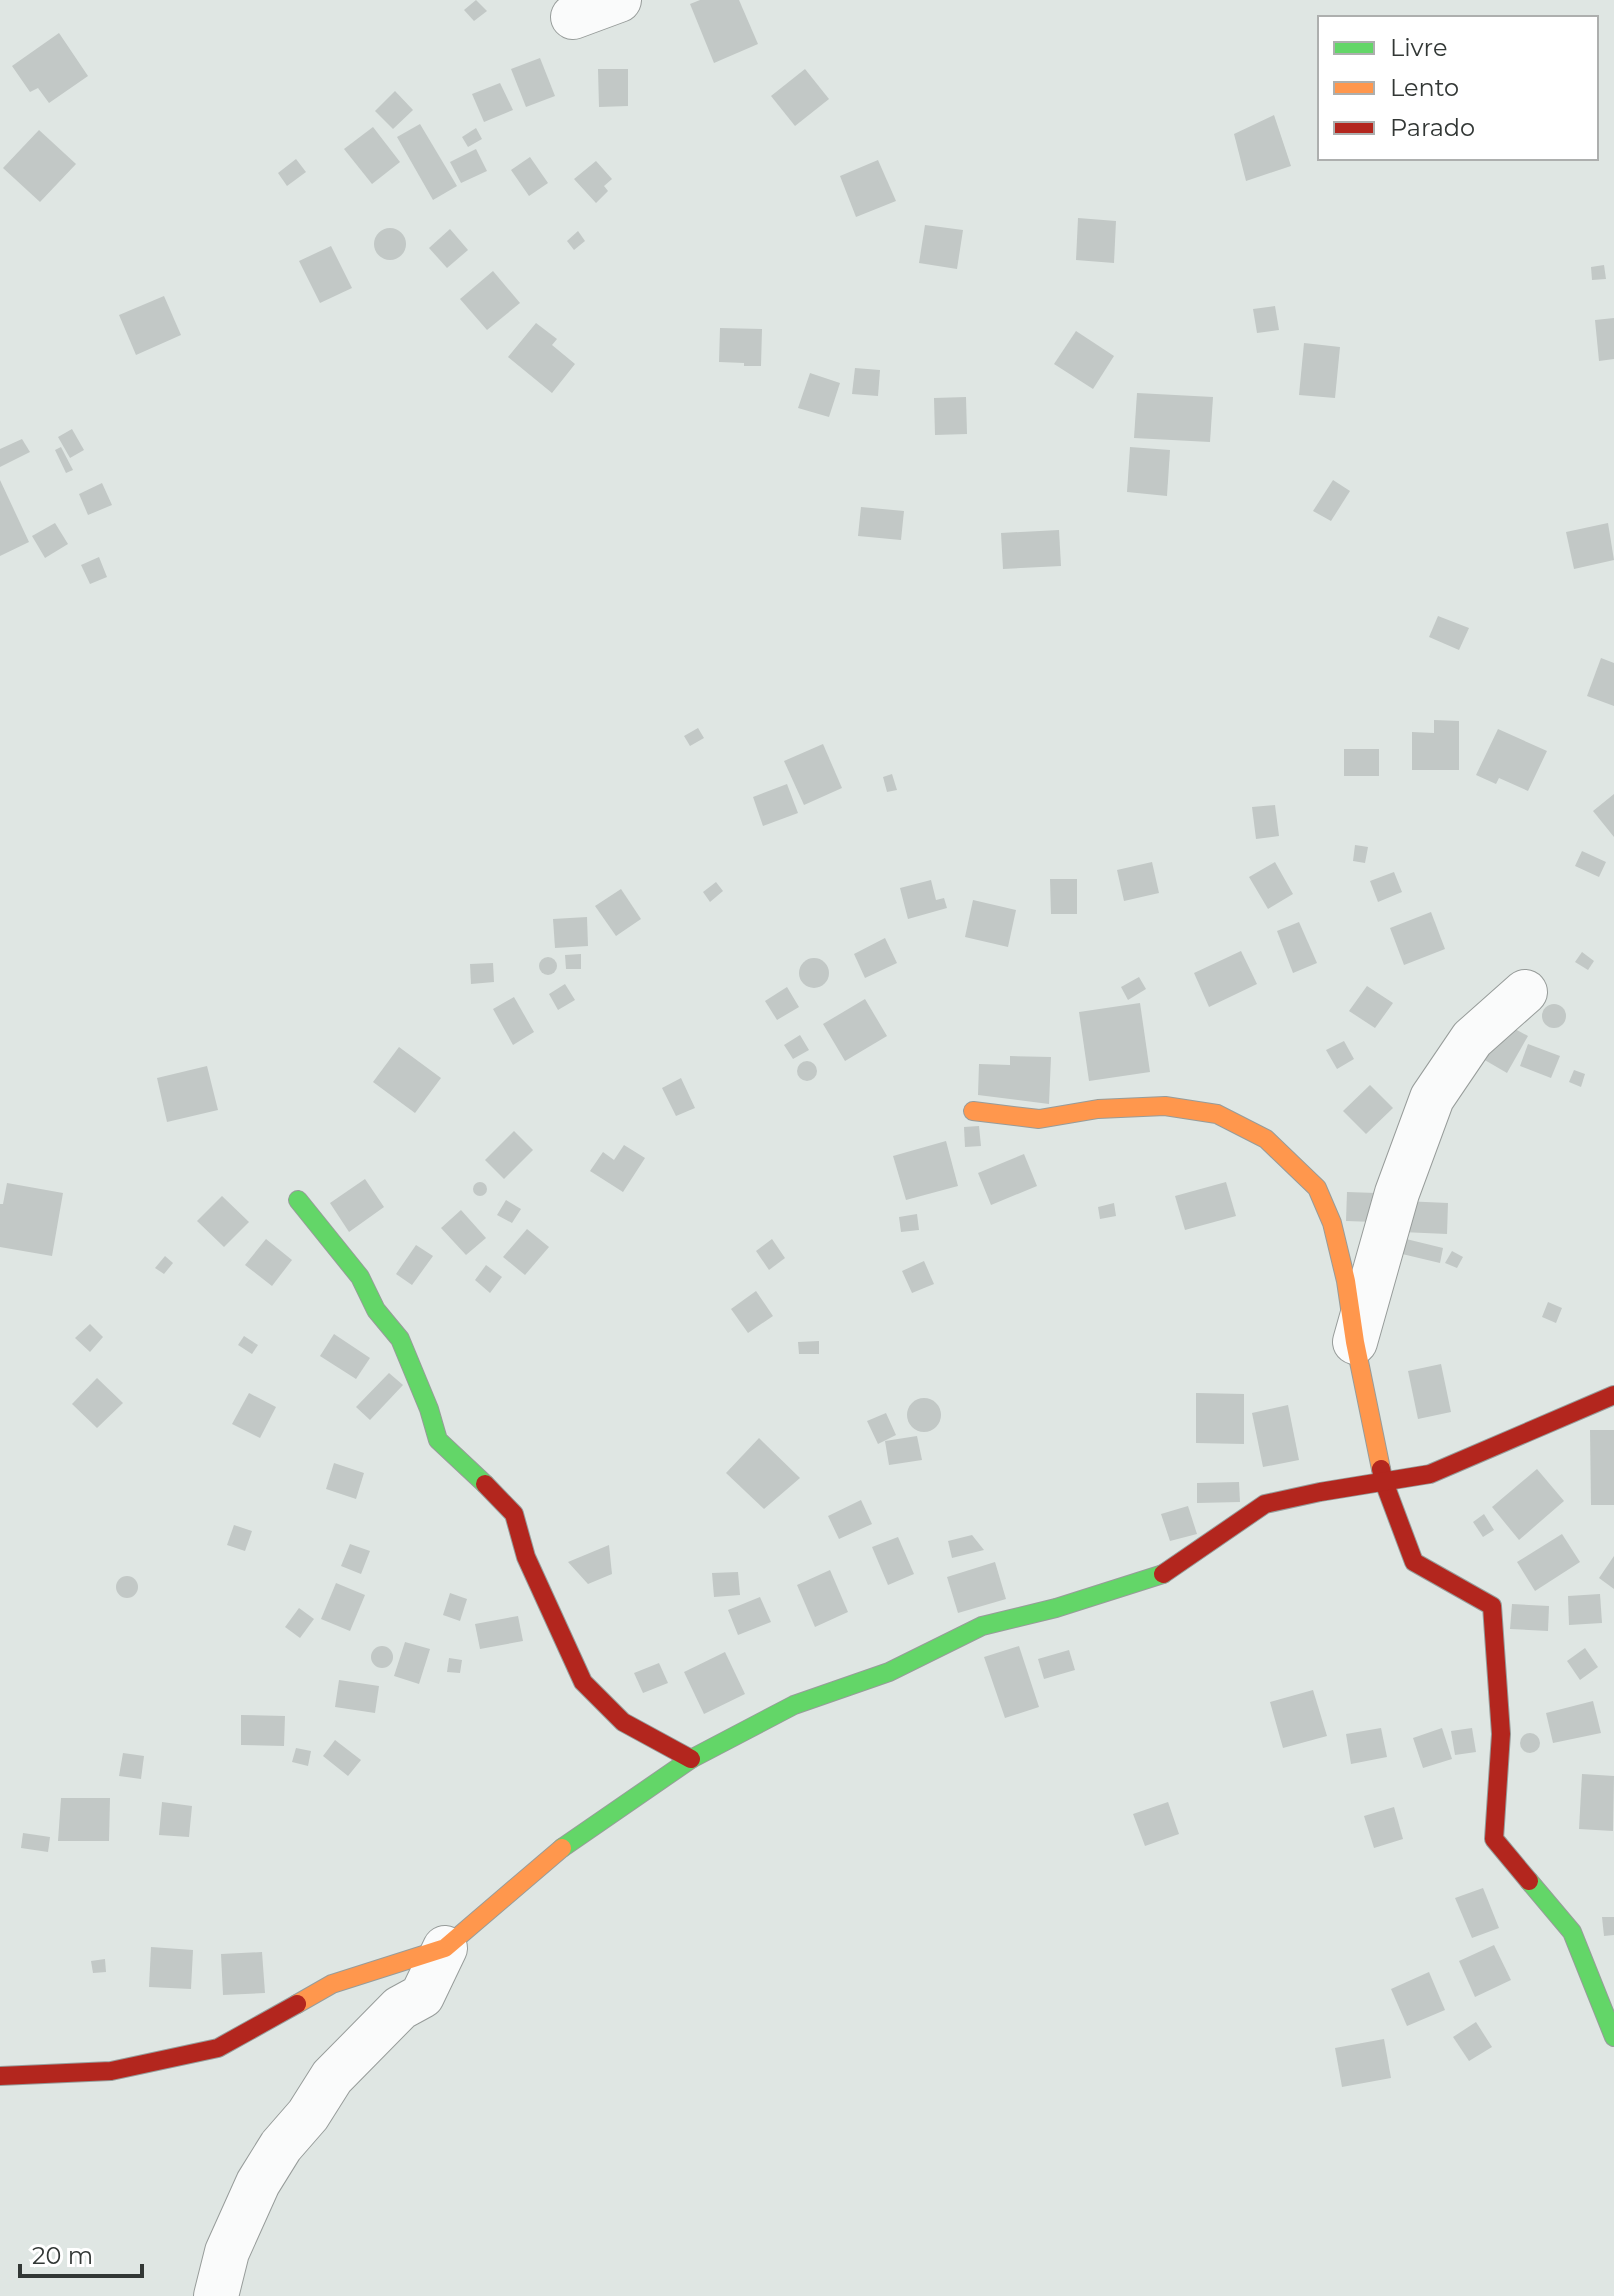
<svg xmlns="http://www.w3.org/2000/svg" width="1614" height="2296" viewBox="0 0 1614 2296" font-family="Montserrat,sans-serif">
<rect width="100%" height="100%" fill="#dfe6e3"/>
<g fill="#c2c8c6">
<polygon points="476,0 487,11 474,21 464,10"/>
<polygon points="700,0 739,0 758,44 714,63 690,4"/>
<polygon points="59,33 88,76 49,103 38,88 30,92 12,66"/>
<polygon points="540,58 555,96 526,107 511,69"/>
<polygon points="598,69 628,69 628,106 599,107"/>
<polygon points="805,69 829,99 795,126 771,96"/>
<polygon points="500,83 513,110 484,122 472,94"/>
<polygon points="395,91 413,110 393,129 375,111"/>
<polygon points="1274,115 1291,166 1246,181 1234,134"/>
<polygon points="420,124 457,186 433,200 397,137"/>
<polygon points="373,127 400,162 372,184 344,149"/>
<polygon points="476,128 482,139 468,147 462,137"/>
<polygon points="39,130 76,164 40,202 3,168"/>
<polygon points="476,149 487,171 461,183 450,162"/>
<polygon points="530,157 548,183 529,196 511,170"/>
<polygon points="296,159 306,172 287,186 278,173"/>
<polygon points="878,160 896,201 856,217 840,176"/>
<polygon points="596,161 612,179 604,186 608,191 596,203 574,179"/>
<polygon points="1078,218 1116,221 1114,263 1076,260"/>
<polygon points="925,225 963,230 957,269 919,263"/>
<circle cx="390" cy="244" r="16"/>
<polygon points="450,229 468,250 447,268 429,248"/>
<polygon points="578,231 585,241 574,250 567,241"/>
<polygon points="331,246 352,288 320,303 299,261"/>
<polygon points="1604,265 1606,279 1592,280 1591,267"/>
<polygon points="493,271 520,303 487,330 460,299"/>
<polygon points="164,296 181,335 136,355 119,315"/>
<polygon points="1275,306 1279,330 1257,333 1253,309"/>
<polygon points="1614,318 1614,359 1599,361 1595,320"/>
<polygon points="536,323 557,339 552,345 575,364 552,393 508,357"/>
<polygon points="720,328 762,329 761,366 744,366 744,363 719,362"/>
<polygon points="1076,331 1114,356 1093,389 1054,364"/>
<polygon points="1304,343 1340,347 1335,398 1299,395"/>
<polygon points="855,368 880,370 878,396 852,394"/>
<polygon points="810,373 840,383 829,417 798,408"/>
<polygon points="1137,393 1213,397 1210,442 1134,438"/>
<polygon points="966,397 967,434 935,435 934,398"/>
<polygon points="72,429 84,450 70,458 58,437"/>
<polygon points="22,439 30,452 0,467 0,449"/>
<polygon points="61,447 73,470 66,473 55,450"/>
<polygon points="1130,447 1170,450 1167,496 1127,492"/>
<polygon points="0,480 29,542 0,556"/>
<polygon points="1333,480 1350,491 1331,521 1313,511"/>
<polygon points="102,483 112,505 88,515 79,494"/>
<polygon points="861,507 904,511 901,540 858,536"/>
<polygon points="55,523 68,544 45,558 32,536"/>
<polygon points="1608,523 1614,560 1574,569 1566,532"/>
<polygon points="1059,530 1061,566 1003,569 1001,533"/>
<polygon points="99,557 107,577 90,584 81,565"/>
<polygon points="1438,616 1469,628 1459,650 1429,637"/>
<polygon points="1601,658 1614,663 1614,706 1587,696"/>
<polygon points="1434,720 1459,721 1459,770 1412,770 1412,732 1434,733"/>
<polygon points="698,728 704,738 690,746 684,736"/>
<polygon points="1498,729 1547,751 1528,791 1499,778 1496,784 1476,775"/>
<polygon points="823,744 842,788 804,805 784,761"/>
<rect x="1344" y="749" width="35" height="27"/>
<polygon points="892,774 897,790 887,792 883,777"/>
<polygon points="787,784 798,813 763,826 753,797"/>
<polygon points="1614,794 1614,837 1593,811"/>
<polygon points="1275,805 1279,836 1256,839 1252,807"/>
<polygon points="1355,845 1368,847 1365,863 1353,861"/>
<polygon points="1582,851 1606,862 1599,877 1575,866"/>
<polygon points="1152,862 1159,893 1124,901 1117,870"/>
<polygon points="1275,862 1293,894 1268,909 1249,877"/>
<polygon points="1394,872 1402,892 1378,902 1370,881"/>
<polygon points="1050,879 1077,879 1077,914 1051,914"/>
<polygon points="931,880 936,900 944,898 947,908 908,919 900,888"/>
<polygon points="716,882 723,891 710,902 703,892"/>
<polygon points="621,889 641,919 616,936 595,906"/>
<polygon points="973,900 1016,910 1008,947 965,937"/>
<polygon points="1431,912 1445,949 1404,965 1390,928"/>
<polygon points="587,917 588,946 555,948 553,919"/>
<polygon points="1299,922 1317,963 1293,973 1277,931"/>
<polygon points="885,938 897,963 865,978 854,954"/>
<polygon points="1241,951 1257,984 1209,1007 1194,973"/>
<polygon points="1582,952 1594,961 1588,970 1575,962"/>
<polygon points="581,954 581,969 566,969 565,955"/>
<circle cx="548" cy="966" r="9"/>
<circle cx="814" cy="973" r="15"/>
<polygon points="493,963 494,982 471,984 470,964"/>
<polygon points="1139,977 1146,989 1128,1000 1121,987"/>
<polygon points="565,984 575,1000 558,1010 549,994"/>
<polygon points="1367,986 1393,1003 1375,1028 1349,1011"/>
<polygon points="787,987 799,1007 777,1020 765,1001"/>
<polygon points="514,997 534,1032 513,1045 493,1009"/>
<polygon points="865,999 887,1036 845,1061 823,1024"/>
<polygon points="1140,1003 1150,1072 1089,1081 1079,1012"/>
<circle cx="1554" cy="1016" r="12"/>
<polygon points="1504,1023 1528,1036 1507,1073 1483,1059"/>
<polygon points="800,1035 809,1050 793,1059 784,1045"/>
<polygon points="1344,1041 1354,1059 1337,1069 1326,1050"/>
<polygon points="1528,1044 1560,1056 1551,1078 1520,1066"/>
<polygon points="399,1047 441,1078 415,1113 373,1082"/>
<polygon points="1010,1056 1051,1057 1049,1104 978,1095 979,1064 1010,1065"/>
<circle cx="807" cy="1071" r="10"/>
<polygon points="207,1066 218,1110 167,1122 157,1078"/>
<polygon points="1574,1070 1585,1074 1581,1087 1569,1082"/>
<polygon points="681,1078 695,1108 676,1116 662,1088"/>
<polygon points="1370,1085 1393,1108 1366,1134 1343,1111"/>
<polygon points="979,1126 981,1146 965,1147 964,1127"/>
<polygon points="514,1131 533,1150 504,1179 485,1160"/>
<polygon points="946,1141 958,1186 906,1200 893,1156"/>
<polygon points="624,1145 645,1158 623,1192 590,1171 603,1152 614,1160"/>
<polygon points="1024,1154 1037,1186 991,1205 978,1173"/>
<polygon points="365,1179 384,1207 349,1232 330,1203"/>
<circle cx="480" cy="1189" r="7"/>
<polygon points="1226,1182 1236,1216 1185,1230 1175,1196"/>
<polygon points="7,1183 63,1193 52,1256 0,1247 0,1204 3,1204"/>
<polygon points="1347,1192 1376,1193 1375,1222 1346,1221"/>
<polygon points="222,1196 249,1222 224,1247 197,1221"/>
<polygon points="506,1200 521,1209 512,1223 497,1215"/>
<polygon points="1403,1201 1448,1203 1447,1234 1402,1232"/>
<polygon points="1114,1203 1116,1216 1100,1219 1098,1207"/>
<polygon points="461,1210 486,1238 466,1255 441,1228"/>
<polygon points="917,1214 919,1230 901,1232 899,1217"/>
<polygon points="527,1229 549,1247 525,1275 503,1257"/>
<polygon points="1402,1238 1443,1248 1440,1263 1398,1253"/>
<polygon points="266,1239 292,1260 272,1286 245,1265"/>
<polygon points="772,1239 785,1258 769,1270 756,1251"/>
<polygon points="416,1245 433,1256 412,1285 396,1274"/>
<polygon points="1452,1251 1463,1257 1457,1268 1445,1263"/>
<polygon points="165,1256 173,1263 164,1274 155,1268"/>
<polygon points="924,1261 934,1284 912,1293 902,1271"/>
<polygon points="486,1265 502,1277 490,1293 475,1280"/>
<polygon points="756,1291 773,1316 748,1333 731,1309"/>
<polygon points="1548,1302 1562,1308 1556,1323 1542,1317"/>
<polygon points="90,1324 103,1337 90,1352 75,1338"/>
<polygon points="334,1334 370,1358 356,1379 320,1356"/>
<polygon points="244,1336 258,1345 252,1354 238,1345"/>
<polygon points="819,1341 819,1354 799,1354 798,1342"/>
<polygon points="1441,1364 1451,1412 1418,1419 1408,1371"/>
<polygon points="389,1373 403,1385 370,1420 356,1407"/>
<polygon points="97,1378 123,1403 97,1428 72,1404"/>
<polygon points="249,1393 276,1407 260,1438 232,1424"/>
<polygon points="1196,1393 1244,1394 1244,1444 1196,1443"/>
<circle cx="924" cy="1415" r="17"/>
<polygon points="1288,1405 1299,1460 1263,1467 1252,1413"/>
<polygon points="886,1413 896,1435 878,1444 867,1421"/>
<polygon points="1590,1430 1614,1430 1614,1505 1591,1505"/>
<polygon points="917,1436 922,1460 889,1465 885,1441"/>
<polygon points="759,1438 800,1478 764,1509 726,1473"/>
<polygon points="334,1463 364,1473 356,1499 326,1489"/>
<polygon points="1537,1469 1564,1501 1519,1540 1492,1507"/>
<polygon points="1239,1482 1240,1502 1197,1503 1197,1483"/>
<polygon points="861,1500 872,1524 839,1539 828,1516"/>
<polygon points="1188,1506 1197,1534 1170,1541 1161,1514"/>
<polygon points="1484,1514 1494,1530 1483,1537 1473,1522"/>
<polygon points="234,1525 252,1531 245,1551 227,1545"/>
<polygon points="1562,1534 1580,1562 1535,1591 1517,1562"/>
<polygon points="972,1535 984,1550 952,1558 948,1541"/>
<polygon points="898,1537 914,1574 888,1585 872,1547"/>
<polygon points="350,1544 370,1551 361,1574 341,1566"/>
<polygon points="609,1545 612,1574 588,1584 568,1562"/>
<polygon points="1614,1556 1614,1589 1599,1578"/>
<polygon points="995,1562 1006,1599 958,1613 947,1577"/>
<polygon points="830,1570 848,1612 815,1627 797,1585"/>
<polygon points="738,1572 740,1595 714,1597 712,1573"/>
<circle cx="127" cy="1587" r="11"/>
<polygon points="336,1583 365,1595 350,1631 321,1619"/>
<polygon points="450,1593 467,1599 460,1621 443,1615"/>
<polygon points="1600,1594 1602,1623 1569,1625 1568,1596"/>
<polygon points="760,1597 771,1622 738,1635 728,1610"/>
<polygon points="1512,1604 1549,1606 1548,1631 1510,1629"/>
<polygon points="299,1608 314,1619 300,1638 285,1627"/>
<polygon points="518,1616 523,1641 480,1649 475,1624"/>
<polygon points="405,1642 430,1649 419,1684 394,1676"/>
<polygon points="1019,1646 1039,1707 1005,1718 984,1657"/>
<circle cx="382" cy="1657" r="11"/>
<polygon points="1585,1648 1598,1667 1580,1680 1567,1661"/>
<polygon points="1069,1650 1075,1670 1044,1679 1038,1659"/>
<polygon points="725,1652 745,1694 704,1714 684,1672"/>
<polygon points="449,1658 462,1660 460,1673 447,1672"/>
<polygon points="659,1663 668,1683 643,1693 634,1673"/>
<polygon points="339,1680 379,1686 375,1713 335,1707"/>
<polygon points="1313,1690 1327,1736 1283,1748 1270,1702"/>
<polygon points="1593,1701 1601,1733 1553,1743 1546,1713"/>
<polygon points="241,1715 285,1716 284,1746 241,1745"/>
<polygon points="1381,1728 1387,1757 1351,1764 1346,1734"/>
<polygon points="1442,1728 1452,1759 1423,1768 1413,1738"/>
<polygon points="1472,1728 1476,1752 1455,1755 1451,1731"/>
<circle cx="1530" cy="1743" r="10"/>
<polygon points="335,1740 361,1760 348,1776 323,1756"/>
<polygon points="296,1748 311,1751 308,1766 292,1762"/>
<polygon points="123,1753 144,1756 141,1779 119,1776"/>
<polygon points="1582,1774 1614,1776 1613,1831 1579,1829"/>
<polygon points="61,1798 110,1798 109,1841 58,1841"/>
<polygon points="162,1802 192,1806 189,1837 159,1835"/>
<polygon points="1168,1802 1179,1834 1145,1846 1133,1814"/>
<polygon points="1394,1807 1403,1839 1374,1848 1364,1816"/>
<polygon points="23,1833 50,1837 48,1852 21,1848"/>
<polygon points="1483,1888 1499,1928 1472,1938 1455,1898"/>
<polygon points="1602,1917 1614,1917 1614,1935 1604,1936"/>
<polygon points="1494,1945 1511,1980 1475,1997 1459,1961"/>
<polygon points="151,1947 193,1950 191,1989 149,1987"/>
<polygon points="262,1952 265,1993 223,1995 221,1954"/>
<polygon points="105,1959 106,1972 93,1973 91,1961"/>
<polygon points="1429,1972 1445,2010 1407,2026 1391,1989"/>
<polygon points="1476,2022 1492,2047 1469,2061 1453,2037"/>
<polygon points="1384,2039 1391,2078 1342,2087 1335,2048"/>
</g>
<g fill="none" stroke-linecap="round" stroke-linejoin="round">
<defs>
<g id="street">
<polyline points="573,17 619,0"/>
<polyline points="1355,1342 1397,1193 1432,1098 1472,1039 1525,992"/>
<polyline points="216,2296 227,2252 258,2183 281,2146 308,2115 332,2077 400,2008 422,1996 445,1948"/>
</g>
<g id="fast">
<polyline points="298,1200 360,1277 376,1310 400,1339 429,1409 438,1440 485,1484"/>
<polyline points="562,1848 691,1759 794,1705 889,1672 982,1626 1056,1608 1163,1574"/>
<polyline points="1529,1881 1572,1932 1614,2037"/>
</g>
<g id="slow">
<polyline points="973,1111 1039,1119 1098,1109 1165,1106 1217,1114 1266,1139 1317,1188 1332,1223 1346,1281 1355,1342 1381,1469"/>
<polyline points="297,2004 332,1984 445,1948 562,1848"/>
</g>
<g id="jam">
<polyline points="1381,1469 1384,1482 1414,1562 1492,1606 1501,1734 1494,1839 1529,1881"/>
<polyline points="485,1484 514,1514 526,1557 583,1682 623,1722 691,1759"/>
<polyline points="1163,1574 1265,1504 1320,1492 1430,1474 1614,1395"/>
<polyline points="0,2076 111,2071 218,2048 297,2004"/>
</g>
</defs>
<use href="#street" stroke="#979c9a" stroke-width="46"/>
<use href="#fast" stroke="#979c9a" stroke-width="20"/>
<use href="#slow" stroke="#979c9a" stroke-width="20"/>
<use href="#jam" stroke="#979c9a" stroke-width="20"/>
<use href="#street" stroke="#fafbfb" stroke-width="44"/>
<use href="#fast" stroke="#63d668" stroke-width="18"/>
<use href="#slow" stroke="#ff974d" stroke-width="18"/>
<use href="#jam" stroke="#b3261e" stroke-width="18"/>
</g>
<rect x="1318" y="16" width="280" height="144" fill="#ffffff" stroke="#adafae" stroke-width="2"/>
<rect x="1334" y="42" width="40" height="12" fill="#63d668" stroke="#adafae" stroke-width="2"/>
<text x="1390" y="56" font-size="24" fill="#323735">Livre</text>
<rect x="1334" y="82" width="40" height="12" fill="#ff974d" stroke="#adafae" stroke-width="2"/>
<text x="1390" y="96" font-size="24" fill="#323735">Lento</text>
<rect x="1334" y="122" width="40" height="12" fill="#b3261e" stroke="#adafae" stroke-width="2"/>
<text x="1390" y="136" font-size="24" fill="#323735">Parado</text>
<path d="M20 2264v12h122v-12" fill="none" stroke="#323735" stroke-width="4"/>
<text x="32" y="2264" font-size="24" fill="#323735" stroke="#ffffff" stroke-width="6" paint-order="stroke">20 m</text>
</svg>
